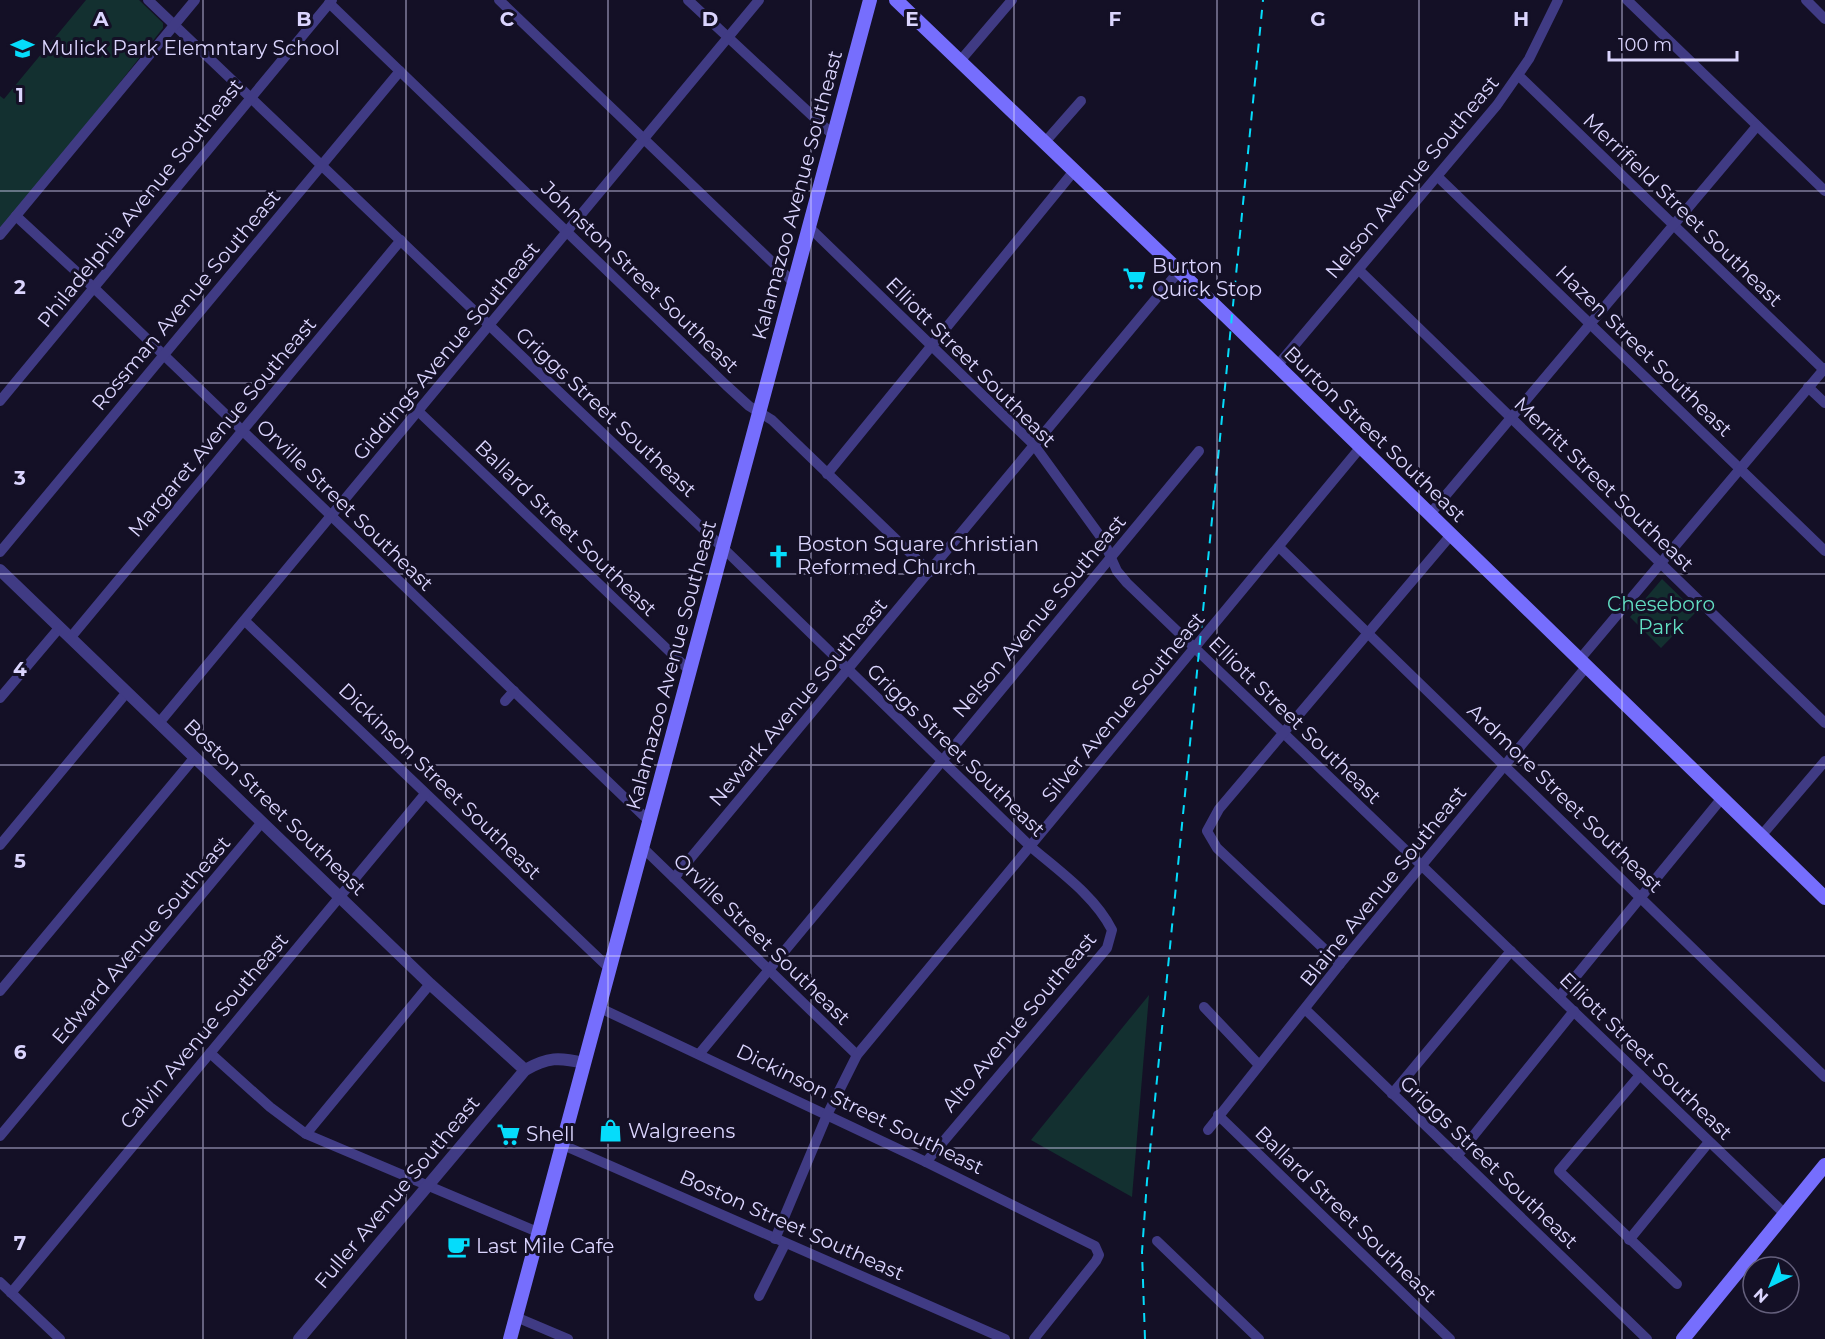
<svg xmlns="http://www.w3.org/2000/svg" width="1825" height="1339" viewBox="0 0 1825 1339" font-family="Montserrat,sans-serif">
<rect width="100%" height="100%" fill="#141026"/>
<g fill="#133030">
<polygon points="86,0 139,0 163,23 163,28 0,234 0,96 4,99"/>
<polygon points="1662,579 1696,612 1661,648 1630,617"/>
<polygon points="1149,995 1132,1197 1031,1140"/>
</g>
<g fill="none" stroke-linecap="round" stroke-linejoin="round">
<g stroke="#403b84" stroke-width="10">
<path d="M148,0l574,547 309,300c28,24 64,49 81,83l-5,18 -181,214"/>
<polyline points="499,0 794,283"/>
<polyline points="688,0 833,135"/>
<polyline points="1627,0 1825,191"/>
<polyline points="1806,0 1825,19"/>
<polyline points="329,3 726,385 749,406 772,420 930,572"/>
<polyline points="960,61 1012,0"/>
<polyline points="1519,76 1824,370"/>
<polyline points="1045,142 1081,101"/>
<polyline points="1438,177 1825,551"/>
<polyline points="16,216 94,288 649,821"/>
<polyline points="809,227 1034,445 1103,540 1117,571 1127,583 1785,1214"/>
<polyline points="0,235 195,0"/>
<polyline points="1359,270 1825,723"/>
<polyline points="1277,366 1497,105 1529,59 1558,0"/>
<polyline points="1808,387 1825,403"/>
<polyline points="0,401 332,0"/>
<polyline points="418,411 690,671"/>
<polyline points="827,474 1074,171"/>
<polyline points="1430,514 1757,126"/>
<polyline points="1279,547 1825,1077"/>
<polyline points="0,552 400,71"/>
<polyline points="245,621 610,969"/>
<polyline points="71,637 401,240"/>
<polyline points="1580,659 1825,368"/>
<polyline points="0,698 60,627"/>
<polyline points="505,701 514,691"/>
<polyline points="159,723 759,0"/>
<polyline points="1761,836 1825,761"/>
<polyline points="0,845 127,692"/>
<polyline points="643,848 857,1055"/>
<polyline points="674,878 1179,271"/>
<polyline points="1340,964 1217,848 1207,831 1219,809 1451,535"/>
<polyline points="0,991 195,757"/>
<polyline points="1559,997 1722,798"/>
<polyline points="1204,1007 1259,1065"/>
<polyline points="600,1008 926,1162 1095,1246 1099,1255 1096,1261 1034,1339"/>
<polyline points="1306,1010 1647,1339"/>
<polyline points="210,1053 270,1107 306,1134 540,1233"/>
<polyline points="700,1053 1199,451"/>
<polyline points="1640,1075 1559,1171 1677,1284"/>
<polyline points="1392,1094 1511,951"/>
<polyline points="1218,1115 1450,1339"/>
<polyline points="1208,1130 1340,964 1587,666"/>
<polyline points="306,1134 430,984"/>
<polyline points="0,1136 262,822"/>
<polyline points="563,1145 1005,1339"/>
<polyline points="1457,1156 1574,1011"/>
<polyline points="775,1239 827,1115 857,1055 1360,448"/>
<polyline points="1629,1240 1709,1142"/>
<polyline points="1157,1241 1259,1339"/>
<polyline points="0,1282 60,1339"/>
<polyline points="11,1293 425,794"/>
<polyline points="759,1296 785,1244"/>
<polyline points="516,1317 568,1339"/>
</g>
<g stroke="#403b84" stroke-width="12">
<polyline points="0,570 430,984 525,1070"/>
<path d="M299,1339l226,-269c23,-13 34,-13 59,-7"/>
</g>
<g stroke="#766efd" stroke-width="14">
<polyline points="896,0 1228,318 1825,898"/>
<polyline points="510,1339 870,0"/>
<polyline points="1683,1339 1825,1165"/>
</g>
<polyline stroke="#05dcfb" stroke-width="2" stroke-dasharray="9 8" stroke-linecap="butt" points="1145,1339 1142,1252 1147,1181 1263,0"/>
</g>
<path fill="none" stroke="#dbd5fe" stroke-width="1.5" stroke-opacity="0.55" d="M203,0v1339M406,0v1339M608,0v1339M811,0v1339M1014,0v1339M1217,0v1339M1419,0v1339M1622,0v1339M0,191h1825M0,383h1825M0,574h1825M0,765h1825M0,956h1825M0,1148h1825"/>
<defs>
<symbol id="school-bare" viewBox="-9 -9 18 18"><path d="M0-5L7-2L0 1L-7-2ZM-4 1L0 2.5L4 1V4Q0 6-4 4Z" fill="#05dcfb" stroke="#141026" stroke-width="2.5" paint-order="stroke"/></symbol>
<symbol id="supermarket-bare" viewBox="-9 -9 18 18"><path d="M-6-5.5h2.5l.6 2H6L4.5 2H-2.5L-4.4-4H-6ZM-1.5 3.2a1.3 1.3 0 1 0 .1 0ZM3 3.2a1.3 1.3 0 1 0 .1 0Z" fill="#05dcfb" stroke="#141026" stroke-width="2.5" paint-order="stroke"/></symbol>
<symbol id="church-bare" viewBox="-9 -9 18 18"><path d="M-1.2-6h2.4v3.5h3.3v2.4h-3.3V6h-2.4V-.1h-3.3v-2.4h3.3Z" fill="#05dcfb" stroke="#141026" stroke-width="2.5" paint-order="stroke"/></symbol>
<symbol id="shop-bare" viewBox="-9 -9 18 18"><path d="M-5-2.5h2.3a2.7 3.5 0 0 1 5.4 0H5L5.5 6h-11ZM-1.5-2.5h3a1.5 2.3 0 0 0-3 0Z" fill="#05dcfb" stroke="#141026" stroke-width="2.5" paint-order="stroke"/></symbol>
<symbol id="cafe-bare" viewBox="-9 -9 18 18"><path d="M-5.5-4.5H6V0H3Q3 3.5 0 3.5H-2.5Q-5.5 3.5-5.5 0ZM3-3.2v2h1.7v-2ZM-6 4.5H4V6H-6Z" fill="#05dcfb" stroke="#141026" stroke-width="2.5" paint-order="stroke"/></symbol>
</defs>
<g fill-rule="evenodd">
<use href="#school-bare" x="6" y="32" width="33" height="33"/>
<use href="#supermarket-bare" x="1118" y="262" width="33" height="33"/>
<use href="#church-bare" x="762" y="540" width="33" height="33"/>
<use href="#shop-bare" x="594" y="1114" width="33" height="33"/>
<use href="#supermarket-bare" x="492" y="1118" width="33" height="33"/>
<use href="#cafe-bare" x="442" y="1230" width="33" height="33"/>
</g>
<g text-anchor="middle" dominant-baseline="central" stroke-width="6" stroke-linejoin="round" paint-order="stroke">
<g font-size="20" fill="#dbd5fe" stroke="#141026" text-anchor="start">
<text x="41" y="48">Mulick Park Elemntary School</text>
<text x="1152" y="266">Burton<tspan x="1152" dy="23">Quick Stop</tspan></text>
<text x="797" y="544">Boston Square Christian<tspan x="797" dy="23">Reformed Church</tspan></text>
<text x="628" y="1131">Walgreens</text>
<text x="526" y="1134">Shell</text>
<text x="476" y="1246">Last Mile Cafe</text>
</g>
<g font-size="20" fill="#dbd5fe" stroke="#141026">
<text transform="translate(1412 177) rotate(-50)">Nelson Avenue Southeast</text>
<text transform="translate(797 195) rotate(-75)">Kalamazoo Avenue Southeast</text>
<text transform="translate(140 203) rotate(-51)">Philadelphia Avenue Southeast</text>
<text transform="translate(1683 210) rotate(44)">Merrifield Street Southeast</text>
<text transform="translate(640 277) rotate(44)">Johnston Street Southeast</text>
<text transform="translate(186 300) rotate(-50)">Rossman Avenue Southeast</text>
<text transform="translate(446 351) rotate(-50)">Giddings Avenue Southeast</text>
<text transform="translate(1644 351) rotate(44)">Hazen Street Southeast</text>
<text transform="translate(971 362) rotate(45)">Elliott Street Southeast</text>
<text transform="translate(606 412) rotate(43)">Griggs Street Southeast</text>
<text transform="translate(222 427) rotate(-50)">Margaret Avenue Southeast</text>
<text transform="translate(1375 434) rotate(44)">Burton Street Southeast</text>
<text transform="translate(1604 484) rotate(44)">Merritt Street Southeast</text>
<text transform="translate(345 505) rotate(44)">Orville Street Southeast</text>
<text transform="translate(566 528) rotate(44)">Ballard Street Southeast</text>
<text transform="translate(1039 616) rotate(-50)">Nelson Avenue Southeast</text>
<text transform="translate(671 665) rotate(-75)">Kalamazoo Avenue Southeast</text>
<text transform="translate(798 702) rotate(-50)">Newark Avenue Southeast</text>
<text transform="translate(1123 707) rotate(-50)">Silver Avenue Southeast</text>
<text transform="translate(1295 720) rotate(44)">Elliott Street Southeast</text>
<text transform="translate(956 750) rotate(44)">Griggs Street Southeast</text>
<text transform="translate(440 781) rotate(44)">Dickinson Street Southeast</text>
<text transform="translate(1565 798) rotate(44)">Ardmore Street Southeast</text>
<text transform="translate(275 807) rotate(44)">Boston Street Southeast</text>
<text transform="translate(1383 886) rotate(-51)">Blaine Avenue Southeast</text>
<text transform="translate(762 939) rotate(44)">Orville Street Southeast</text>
<text transform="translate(141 940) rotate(-50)">Edward Avenue Southeast</text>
<text transform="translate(1019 1022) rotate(-50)">Alto Avenue Southeast</text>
<text transform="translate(204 1031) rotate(-50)">Calvin Avenue Southeast</text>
<text transform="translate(1646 1056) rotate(44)">Elliott Street Southeast</text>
<text transform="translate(860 1109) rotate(26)">Dickinson Street Southeast</text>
<text transform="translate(1489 1162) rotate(44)">Griggs Street Southeast</text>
<text transform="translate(397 1192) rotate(-50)">Fuller Avenue Southeast</text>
<text transform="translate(1346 1214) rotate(44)">Ballard Street Southeast</text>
<text transform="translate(792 1225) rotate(24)">Boston Street Southeast</text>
</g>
<g font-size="20" fill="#62dec3" stroke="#141026">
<text x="1661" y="604">Cheseboro<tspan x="1661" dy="23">Park</tspan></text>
</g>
</g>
<g font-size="20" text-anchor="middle" font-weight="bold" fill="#dbd5fe" stroke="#141026" stroke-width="6" stroke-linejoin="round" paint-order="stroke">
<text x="101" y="26">A</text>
<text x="304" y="26">B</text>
<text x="507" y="26">C</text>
<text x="710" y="26">D</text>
<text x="912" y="26">E</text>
<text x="1115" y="26">F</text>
<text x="1318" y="26">G</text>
<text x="1521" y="26">H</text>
<text x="20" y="102">1</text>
<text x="20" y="294">2</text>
<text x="20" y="485">3</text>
<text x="20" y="676">4</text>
<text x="20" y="868">5</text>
<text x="20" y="1059">6</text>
<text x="20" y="1250">7</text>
</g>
<g transform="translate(1771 1285) rotate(223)"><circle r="28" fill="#141026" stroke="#645f7c" stroke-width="1.5"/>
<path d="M0-4.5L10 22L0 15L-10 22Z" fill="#05dcfb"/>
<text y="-9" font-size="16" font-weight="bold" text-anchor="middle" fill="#dbd5fe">N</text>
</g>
<path d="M1609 51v9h128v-9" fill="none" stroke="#dbd5fe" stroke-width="3"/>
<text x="1618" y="51" font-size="18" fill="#dbd5fe" stroke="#141026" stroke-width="4.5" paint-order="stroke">100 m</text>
</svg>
